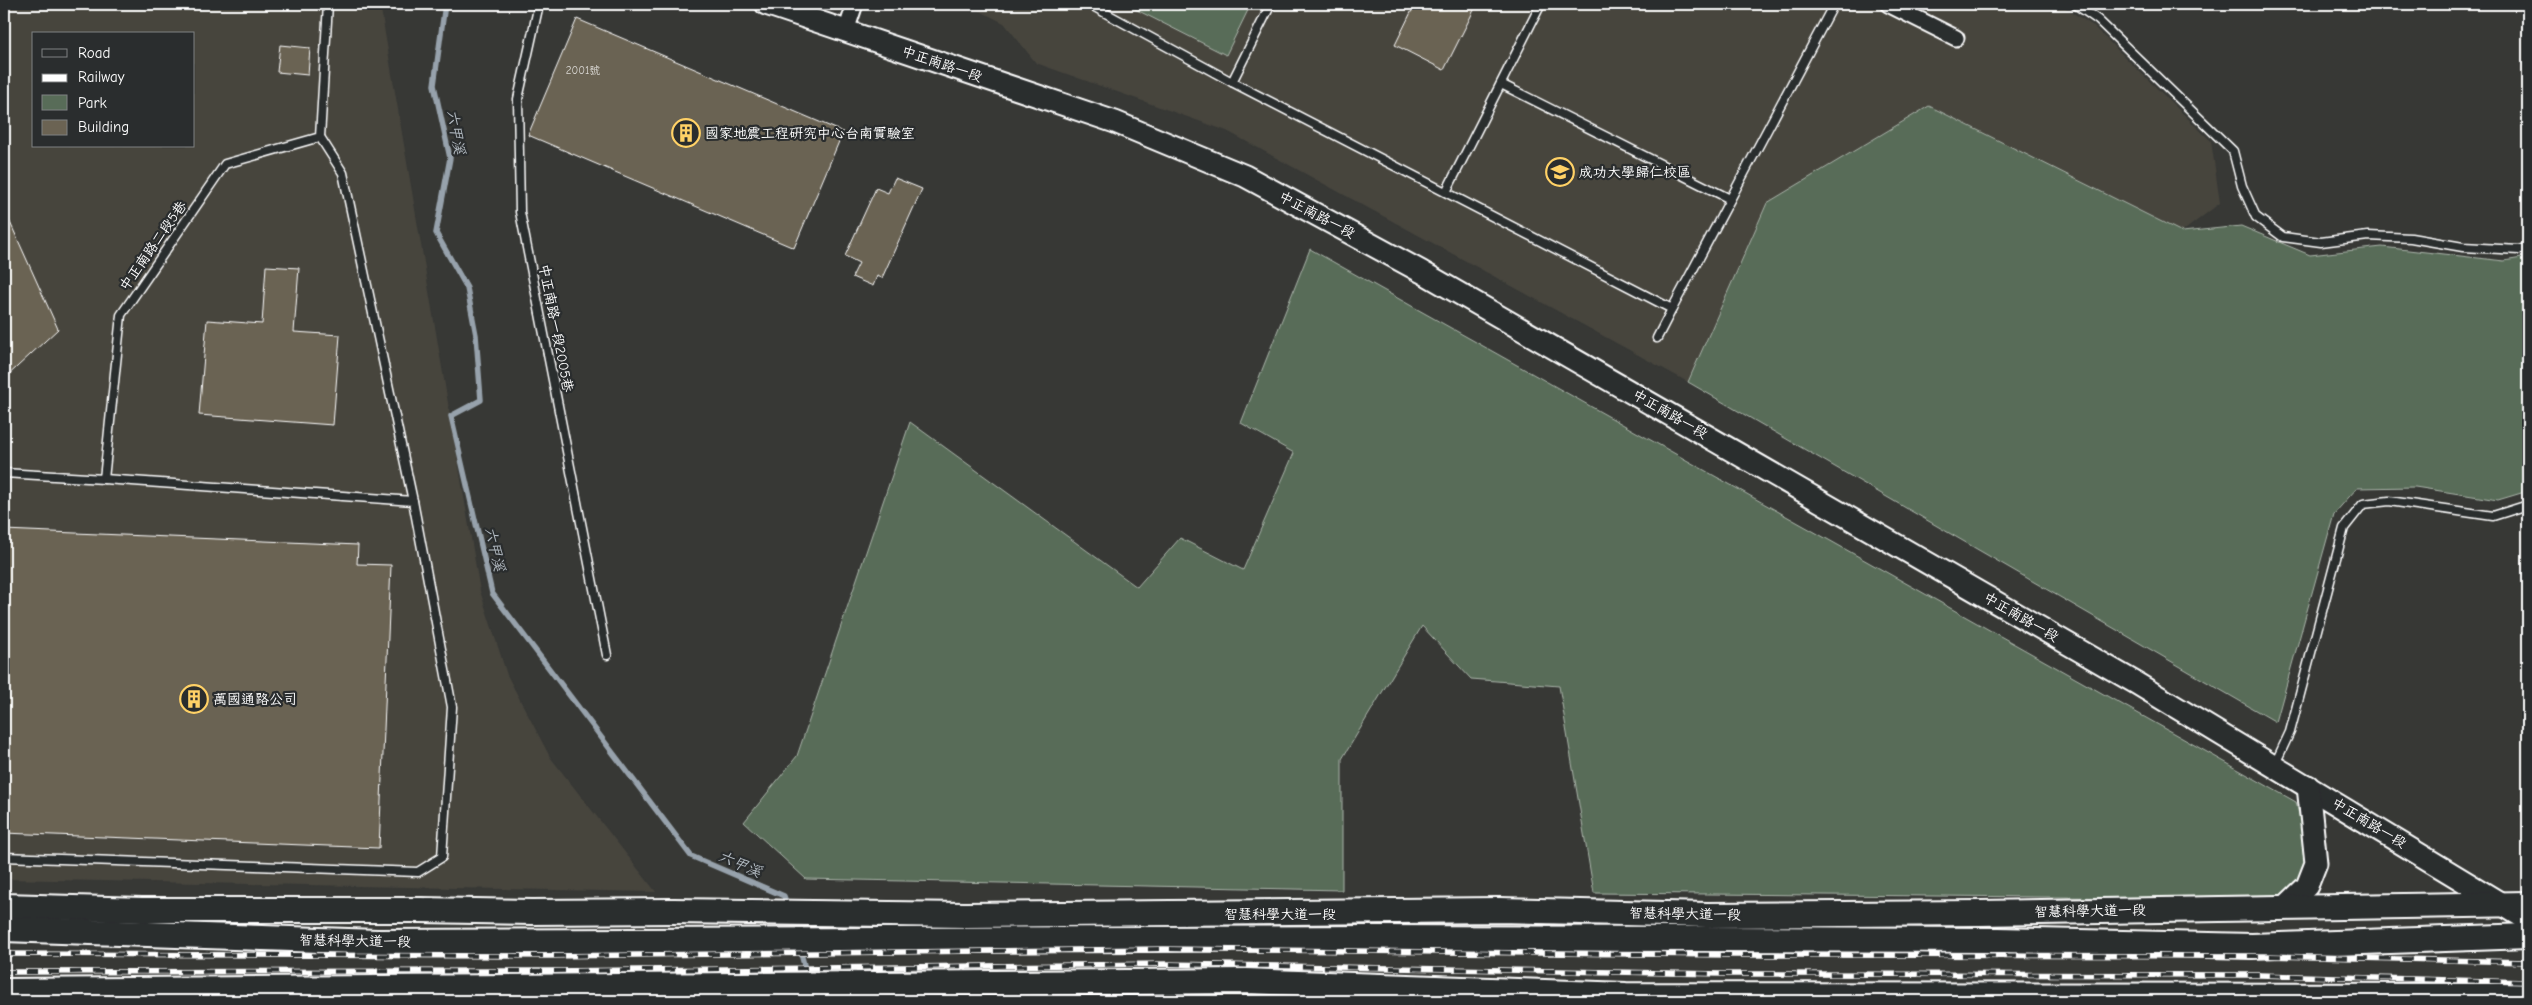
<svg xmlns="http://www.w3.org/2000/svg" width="2532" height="1005" viewBox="0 0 2532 1005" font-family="'Comic Neue','LXGW WenKai TC',sans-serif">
<rect width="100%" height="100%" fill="#373835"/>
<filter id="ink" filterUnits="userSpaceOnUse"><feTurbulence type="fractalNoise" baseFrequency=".02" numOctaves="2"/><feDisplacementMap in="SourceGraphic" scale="10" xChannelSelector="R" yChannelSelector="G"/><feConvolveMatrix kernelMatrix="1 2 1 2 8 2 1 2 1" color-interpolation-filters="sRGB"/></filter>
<g filter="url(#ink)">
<g fill="#47453e" fill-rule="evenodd">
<path d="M4,4h376l100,587 27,84 43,82 106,135 -652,-13zM34,34h160v112h-160z"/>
<polygon points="966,4 2059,4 2092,25 2211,141 2220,203 2182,232 1929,106 1767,203 1688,382 1227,131 1036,63 1004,23"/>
</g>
<g fill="#586c58" stroke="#acb6ac">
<polygon points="1125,4 1251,4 1226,55"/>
<polygon points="1929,106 2182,232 2241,226 2310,255 2382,247 2504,261 2528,257 2528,491 2498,500 2415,487 2357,488 2334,514 2276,722 1688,382 1767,203"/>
<polygon points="1310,249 2296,802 2310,862 2302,876 2277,899 1594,893 1559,686 1471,679 1422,626 1342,759 1342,890 806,879 744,822 797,756 910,422 1137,587 1180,538 1243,570 1294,453 1241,423"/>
</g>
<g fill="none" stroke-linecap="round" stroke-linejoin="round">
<g stroke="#97a2ac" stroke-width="5.5">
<polyline points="445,4 434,85 450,158 436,233 467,288 476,335 481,400 451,416 492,593 691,856 784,896 788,908"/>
<polyline points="799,946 808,980"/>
<polyline points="811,989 815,1001"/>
</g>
</g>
<g fill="#6b6353" stroke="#fff">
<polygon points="1415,4 1477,4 1444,70 1395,45"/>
<polygon points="577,19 843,132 794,248 528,135"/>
<polygon points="280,45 310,48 308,75 277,72"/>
<polygon points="895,178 922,189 882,278 877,276 873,286 852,277 859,263 845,256 876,188 888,193"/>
<polygon points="4,209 58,329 4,379"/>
<polygon points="266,266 299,268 294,332 340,335 333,425 199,415 207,320 262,324"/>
<polygon points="4,530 358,545 357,564 391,565 379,848 4,833"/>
</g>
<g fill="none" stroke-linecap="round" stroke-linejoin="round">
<defs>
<g id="lane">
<polyline points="539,4 518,99 520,212 607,655"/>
<polyline points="1089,4 1232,82 1672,309 1834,4"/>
<polyline points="2075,4 2098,20 2233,151 2242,186 2256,217 2283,237 2321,242 2368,236 2411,238 2463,247 2519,250 2528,247"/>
<polyline points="1232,82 1271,4"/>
<polyline points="1501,84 1730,199"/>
<polyline points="320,137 343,173 413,501"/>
<polyline points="1446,192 1541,4"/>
<polyline points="1657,338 1672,309"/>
<polyline points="4,473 104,479 121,315 225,164 320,137 328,4"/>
<polyline points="2275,764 2290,732 2344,528 2363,504 2389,501 2493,516 2528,505"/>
<polyline points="4,857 418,872 442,857 452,707 413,501 104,479"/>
</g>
<g id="street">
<polyline points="1888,4 1956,38"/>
<polyline points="846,31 855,4"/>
</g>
<g id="secondary">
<polyline points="766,4 1115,122 1245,176 1422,272 2136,683 2528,920"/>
<polyline points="2284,908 2307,886 2316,863 2308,786"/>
</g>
<g id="primary">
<polyline points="4,906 142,910 421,910 532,912 673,911 965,915 1499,910 1707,915 1981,913 2528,904"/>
<polyline points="4,929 377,942 1375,938 1999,940 2252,946 2528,936"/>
<polyline points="4,991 1246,981 1626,995 2528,996"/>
</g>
</defs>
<use href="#lane" stroke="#fff" stroke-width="11"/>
<use href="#street" stroke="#fff" stroke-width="19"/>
<use href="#secondary" stroke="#fff" stroke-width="25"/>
<use href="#primary" stroke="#fff" stroke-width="28"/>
<use href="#lane" stroke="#2a2d2e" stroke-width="8"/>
<use href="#street" stroke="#2a2d2e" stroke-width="15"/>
<use href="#secondary" stroke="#2a2d2e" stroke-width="21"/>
<use href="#primary" stroke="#2a2d2e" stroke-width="24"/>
<defs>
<g id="rail">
<polyline points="4,954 548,956 1163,949 1727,955 2265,956 2528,962"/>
<polyline points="4,972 550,971 1165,964 1722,974 2259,975 2528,982"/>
</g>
</defs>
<use href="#rail" stroke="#fff" stroke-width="5.5"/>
<use href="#rail" stroke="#2a2d2e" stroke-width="4" stroke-dasharray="11" stroke-linecap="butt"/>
</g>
</g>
<defs>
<symbol id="building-ring" viewBox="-11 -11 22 22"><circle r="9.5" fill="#2a2d2e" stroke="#ffd166" stroke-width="1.5"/><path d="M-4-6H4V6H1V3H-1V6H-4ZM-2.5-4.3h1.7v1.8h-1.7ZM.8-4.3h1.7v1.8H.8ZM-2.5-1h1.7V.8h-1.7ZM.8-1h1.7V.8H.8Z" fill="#ffd166"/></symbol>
<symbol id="university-ring" viewBox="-11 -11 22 22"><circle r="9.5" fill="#2a2d2e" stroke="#ffd166" stroke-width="1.5"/><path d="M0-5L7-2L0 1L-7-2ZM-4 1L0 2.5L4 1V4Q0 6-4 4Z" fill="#ffd166"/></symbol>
</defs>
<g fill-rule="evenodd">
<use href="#building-ring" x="670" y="117" width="32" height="32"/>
<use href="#university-ring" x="1544" y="156" width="32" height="32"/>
<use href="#building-ring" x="178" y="683" width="32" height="32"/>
</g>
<g text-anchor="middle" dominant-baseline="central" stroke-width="4.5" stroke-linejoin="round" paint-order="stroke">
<g font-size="11" fill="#dad8d4">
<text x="583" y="70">2001號</text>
</g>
<g font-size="14" fill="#fff" stroke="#2a2d2e">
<text transform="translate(942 64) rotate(19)">中正南路一段</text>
<text transform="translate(1317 215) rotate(28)">中正南路一段</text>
<text transform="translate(153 246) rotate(-55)">中正南路二段5巷</text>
<text transform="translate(556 328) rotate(79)">中正南路一段2005巷</text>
<text transform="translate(1670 414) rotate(30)">中正南路一段</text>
<text transform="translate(2021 617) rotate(30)">中正南路一段</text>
<text transform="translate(2369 823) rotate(31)">中正南路一段</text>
<text transform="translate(2090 911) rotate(-1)">智慧科學大道一段</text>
<text x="1280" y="914">智慧科學大道一段</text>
<text transform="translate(1685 914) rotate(1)">智慧科學大道一段</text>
<text transform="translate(355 941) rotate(1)">智慧科學大道一段</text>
</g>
<g font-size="14" fill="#fff" stroke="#2a2d2e" text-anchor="start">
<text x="705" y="133">國家地震工程研究中心台南實驗室</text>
<text x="1579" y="172">成功大學歸仁校區</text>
<text x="213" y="699">萬國通路公司</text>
</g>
<g font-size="15" font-style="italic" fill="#b1b9c0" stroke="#2a2d2e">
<text transform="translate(456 132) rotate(80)">六甲溪</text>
<text transform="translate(495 549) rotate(77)">六甲溪</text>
<text transform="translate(740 864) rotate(23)">六甲溪</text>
</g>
</g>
<rect width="2532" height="1005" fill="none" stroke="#2a2d2e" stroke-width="20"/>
<rect x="10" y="10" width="2512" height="985" fill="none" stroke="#fff" stroke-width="2" filter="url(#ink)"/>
<rect x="32" y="32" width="162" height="115" fill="#2a2d2e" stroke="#7f8182"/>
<rect x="42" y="49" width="25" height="8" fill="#2a2d2e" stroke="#7f8182"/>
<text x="78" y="58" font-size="15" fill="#ffffff">Road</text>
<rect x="42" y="74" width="25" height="8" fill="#ffffff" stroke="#7f8182"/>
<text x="78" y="82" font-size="15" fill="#ffffff">Railway</text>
<rect x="42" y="95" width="25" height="15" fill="#586c58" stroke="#7f8182"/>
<text x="78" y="108" font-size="15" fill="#ffffff">Park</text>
<rect x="42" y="120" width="25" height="15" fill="#6b6353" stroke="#7f8182"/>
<text x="78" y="132" font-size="15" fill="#ffffff">Building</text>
</svg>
